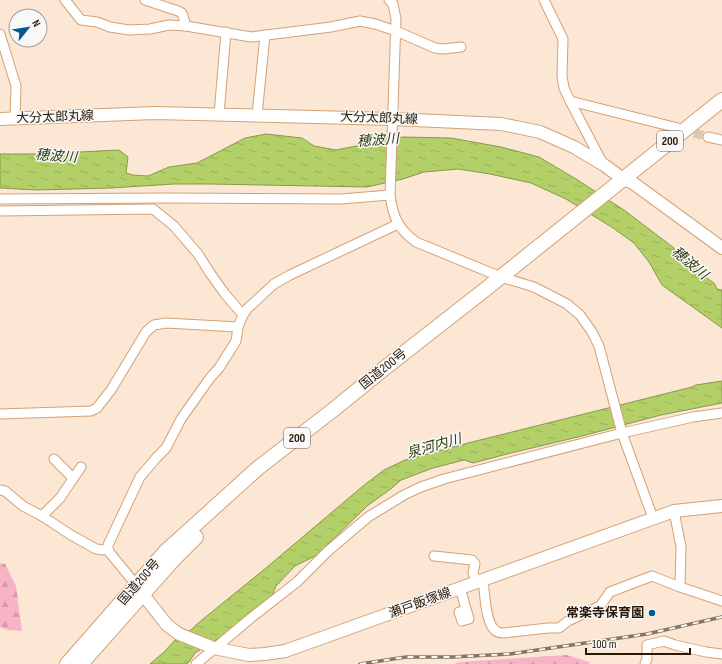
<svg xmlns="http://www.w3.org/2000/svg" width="722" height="664" viewBox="0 0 722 664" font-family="'Sofia Sans Condensed','Noto Sans JP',sans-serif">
<defs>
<pattern id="forest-firs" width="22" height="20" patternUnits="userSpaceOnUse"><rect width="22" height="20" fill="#f8b4c6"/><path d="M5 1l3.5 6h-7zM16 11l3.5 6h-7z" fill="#d59aa9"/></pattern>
<pattern id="water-ripples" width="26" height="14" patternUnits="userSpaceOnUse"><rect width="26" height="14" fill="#b3cf67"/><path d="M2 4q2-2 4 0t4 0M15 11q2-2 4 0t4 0" fill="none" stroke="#9ab158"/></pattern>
</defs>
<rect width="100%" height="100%" fill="#fce7d5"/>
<g fill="url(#forest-firs)">
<polygon points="0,563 5,564 16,586 22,631 8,630 0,627"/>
<polygon points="567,655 589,662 589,664 455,664 459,662"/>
</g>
<g fill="url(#water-ripples)" stroke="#8a984a">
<polygon points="266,134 302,138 314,146 336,150 402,137 451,138 501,147 539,157 576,179 624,210 674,248 675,255 678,257 683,257 702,272 708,279 714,283 717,289 722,290 722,328 662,285 649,262 634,243 613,228 566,199 531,183 490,174 458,169 424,172 403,179 367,187 210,184 174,184 111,188 36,190 0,188 0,154 40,154 119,150 128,157 126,173 133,175 148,176 169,167 197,163 245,138"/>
<polygon points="722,381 722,403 661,415 582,436 511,453 473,463 464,460 433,468 401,480 392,488 367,506 317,555 295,566 276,586 272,596 251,611 227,633 195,653 189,662 187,664 150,664 164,652 176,639 191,630 197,624 266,568 363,486 384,470 405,460 468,443 692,387 696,385"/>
</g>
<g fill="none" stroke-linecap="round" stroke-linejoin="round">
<polyline stroke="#dcc8b6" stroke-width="9" stroke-dasharray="9 4.5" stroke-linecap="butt" points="681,129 708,137"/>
<defs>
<g id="minor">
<polyline points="65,0 81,20 97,22 110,27 129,30 150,29 169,25 186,26 251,37 331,27 360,21 375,24 396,31 435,48 443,49 461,47"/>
<polyline points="145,0 178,11 182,13 186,26"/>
<path d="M389,0l4,4 3,15 -6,176c3,22 8,34 26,47l85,35 33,10 33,17 13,11 12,17 7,14 23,87 31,85"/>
<polyline points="544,0 563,39 562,76 564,88 570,101 603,164"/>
<polyline points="0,34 16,86 15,119"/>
<polyline points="570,101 678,128"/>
<polyline points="219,114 226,32"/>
<polyline points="257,115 265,35"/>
<polyline points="708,137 722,140"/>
<polyline points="0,199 165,198 341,199 390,195"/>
<polyline points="0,211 153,209 174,226 198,254 210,273 225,294 243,315"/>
<polyline points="0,414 91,411 97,408 111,390 146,332 154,325 166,323 238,327"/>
<polyline points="54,459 73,478"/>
<polyline points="0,490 5,491 23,506 42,516 71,535 96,549 103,550 108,549"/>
<polyline points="674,511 681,547 680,587"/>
<polyline points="42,516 60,498 81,467"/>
<polyline points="434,556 472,560 475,564 473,573 477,583"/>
<path d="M483,580c2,13 2,47 15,52 2,1 4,1 6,1l44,-5h11l9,-7 32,-15 10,-14 42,-16 28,11 42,14"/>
<polyline points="137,586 110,553 108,549 108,545 140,477 157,457 166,448 181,419 210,378 219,368 236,341 238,327 243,315 247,309 274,284 290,275 398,224"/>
<polyline points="460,588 469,619 462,621 459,612 466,610"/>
<polyline points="196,664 251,618 297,582 327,552 368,517 404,495 421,487 444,479 622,433 693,417 722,413"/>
<polyline points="645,664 647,659 647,645 664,641 675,645 706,652 722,654"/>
</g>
<g id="major">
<polyline points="0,119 155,113 393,119 501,124 540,132 574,147 604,165 623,179 633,183 722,248"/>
<polyline points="137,587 167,625 179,634 214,648 249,655 265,654 285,651 330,635 674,511 722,506"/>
</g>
<g id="highway">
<polyline points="67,664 165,552 258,468 333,410 386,367 482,292 722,100"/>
<polyline points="81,664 173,560 196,537"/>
</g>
</defs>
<use href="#minor" stroke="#d3a176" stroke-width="11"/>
<use href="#major" stroke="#d3a176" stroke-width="14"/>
<use href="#highway" stroke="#d3a176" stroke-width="16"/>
<use href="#minor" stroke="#fff" stroke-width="9"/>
<use href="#major" stroke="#fff" stroke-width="12"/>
<use href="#highway" stroke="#fff" stroke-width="14"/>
<defs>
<polyline id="rail" points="360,664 406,657 452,657 510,654 647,634 722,617"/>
</defs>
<use href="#rail" stroke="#877462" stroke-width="3.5"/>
<use href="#rail" stroke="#f8f8f8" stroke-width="2" stroke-dasharray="6" stroke-linecap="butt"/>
</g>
<circle fill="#015c8d" stroke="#f8f8f8" stroke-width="1.5" cx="652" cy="613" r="4"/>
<g text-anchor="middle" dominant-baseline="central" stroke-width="3" stroke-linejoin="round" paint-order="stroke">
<g fill="#f8f8f8" stroke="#685b4f" stroke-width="1">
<rect x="657" y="131" width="26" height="20" rx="3"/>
<rect x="284" y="428" width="26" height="20" rx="3"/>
</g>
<g font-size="12" font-weight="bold" fill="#2a1806">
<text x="670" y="141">200</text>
<text x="297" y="438">200</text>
</g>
<g font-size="13" fill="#2a1806" stroke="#f8f8f8">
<text transform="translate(55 117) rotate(-2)">大分太郎丸線</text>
<text transform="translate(379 118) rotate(2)">大分太郎丸線</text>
<text transform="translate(383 369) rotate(-39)">国道200号</text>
<text transform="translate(139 582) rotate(-49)">国道200号</text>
<text transform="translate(420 603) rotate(-20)">瀬戸飯塚線</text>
</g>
<g font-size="13" font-weight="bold" fill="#2a1806" stroke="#f8f8f8" text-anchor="end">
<text x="644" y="613">常楽寺保育園</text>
</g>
<g font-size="14" font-style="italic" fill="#303b0f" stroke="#f8f8f8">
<text transform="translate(378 140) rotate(-4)">穂波川</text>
<text transform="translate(56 156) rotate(4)">穂波川</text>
<text transform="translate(690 263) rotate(40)">穂波川</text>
<text transform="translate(434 446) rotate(-16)">泉河内川</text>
</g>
</g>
<g transform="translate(28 28) rotate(60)"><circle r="19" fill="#f8f8f8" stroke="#a69e97"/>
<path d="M0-3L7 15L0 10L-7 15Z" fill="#015c8d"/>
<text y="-6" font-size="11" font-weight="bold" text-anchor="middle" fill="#2a1806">N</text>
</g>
<path d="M586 648v6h104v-6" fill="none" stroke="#2a1806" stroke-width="2"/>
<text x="592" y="648" font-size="12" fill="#2a1806" stroke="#f8f8f8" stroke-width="3" paint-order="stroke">100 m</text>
</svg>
